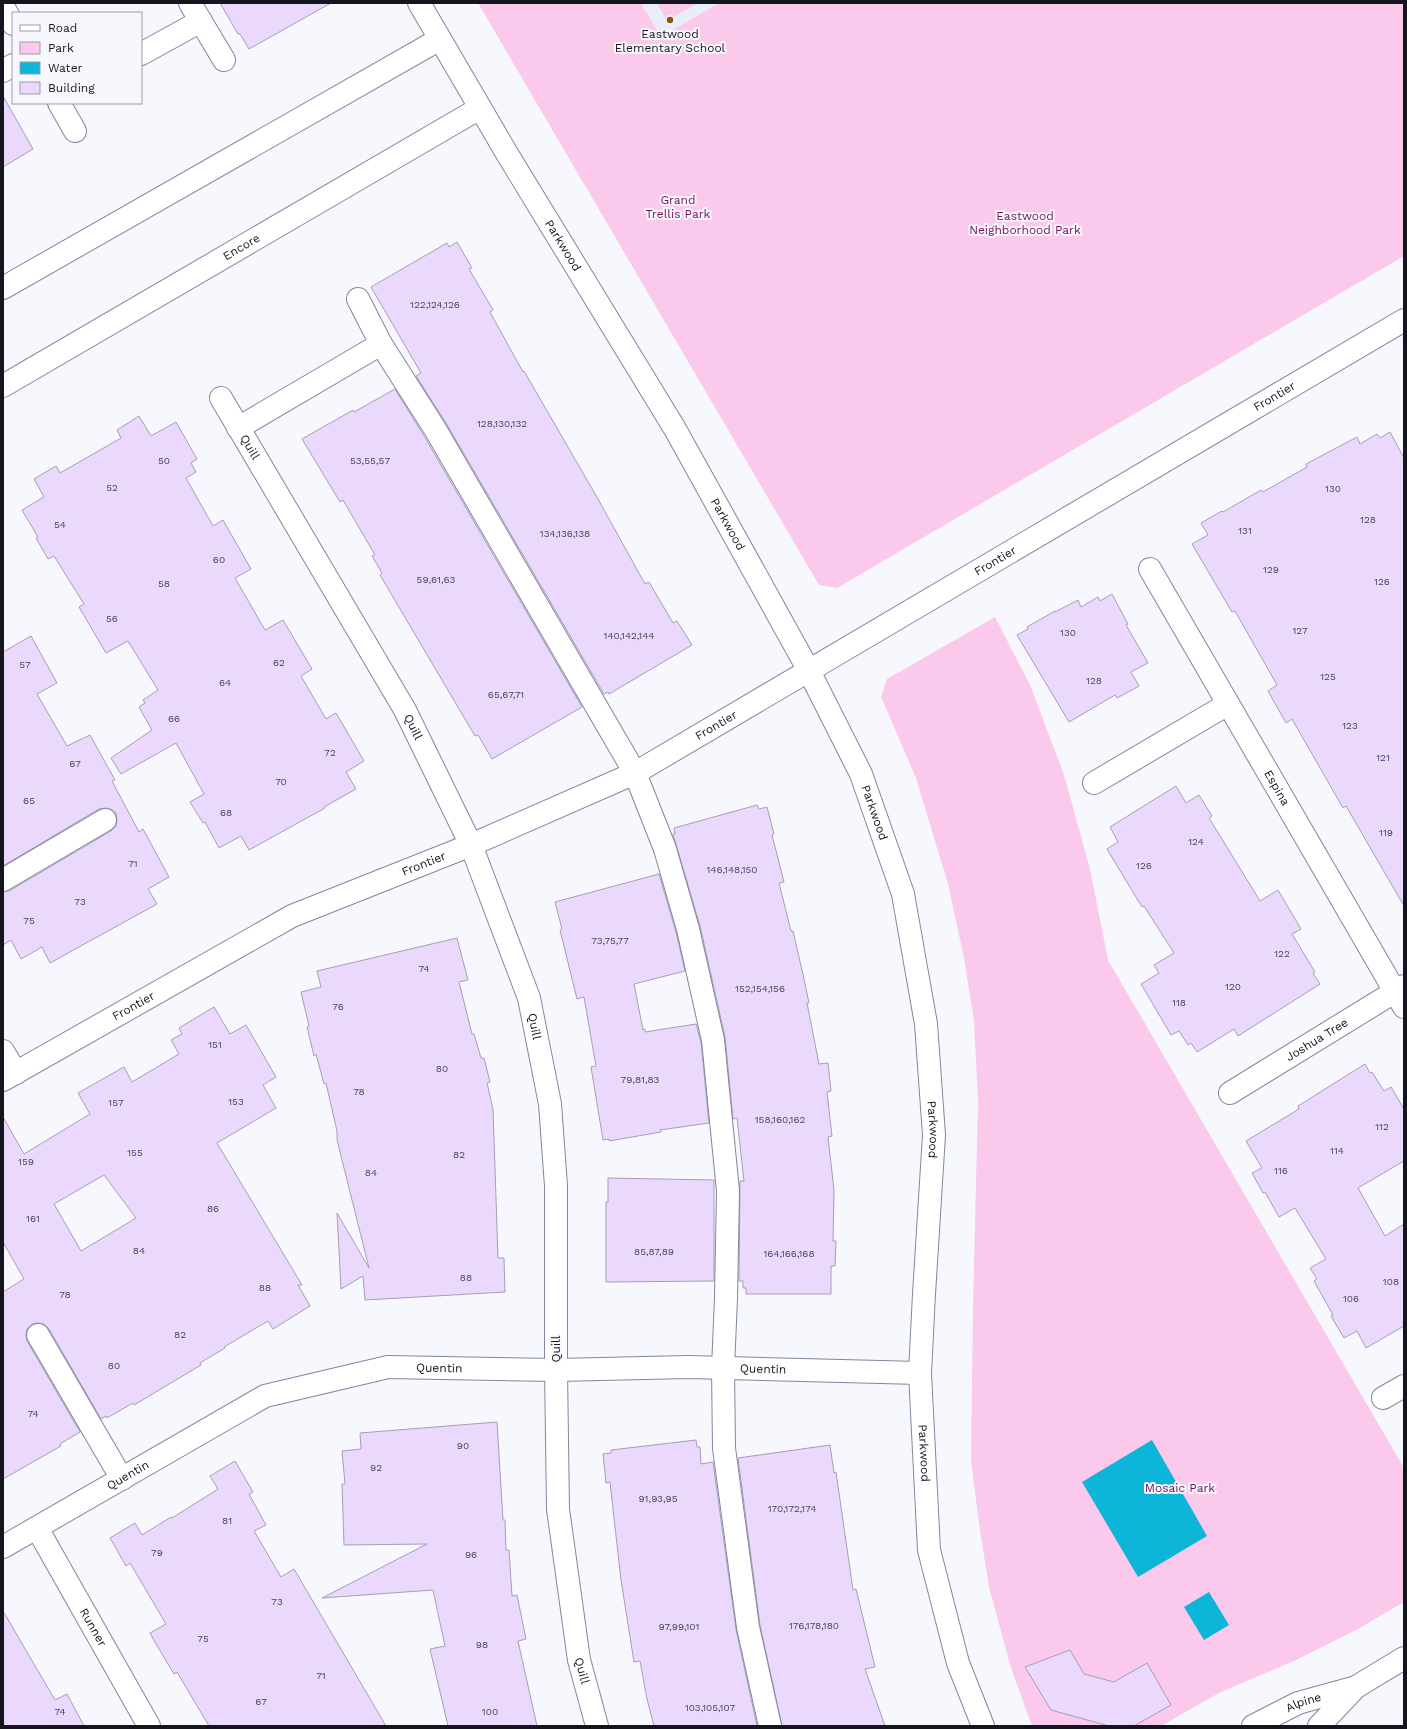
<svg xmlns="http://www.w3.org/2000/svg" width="1407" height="1729" viewBox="0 0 1407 1729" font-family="'Work Sans',sans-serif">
<rect width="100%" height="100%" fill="#f7f8fd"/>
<polygon fill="#e9ecfa" points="641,3 719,3 661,37"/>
<g fill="#fac9ec">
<polygon points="478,3 641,3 661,37 719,3 1404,3 1404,256 837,588 819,585"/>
<polygon points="657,3 698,3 667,21"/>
<polygon points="995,617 1030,685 1064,775 1090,869 1108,960 1404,1468 1404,1602 1358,1629 1296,1660 1219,1693 1161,1726 1032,1726 1011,1668 989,1587 979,1524 971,1460 973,1306 978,1101 974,1021 964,958 948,884 916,778 881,697 887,679"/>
</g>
<g fill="#0db5d9">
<polygon points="1152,1440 1207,1536 1138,1577 1082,1482"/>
<polygon points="1209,1592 1229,1625 1204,1640 1184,1607"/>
</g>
<g fill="#ead9fc" stroke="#a99db5" fill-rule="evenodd">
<polygon points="220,3 331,3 249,49 240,34 238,34"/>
<polygon points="3,96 33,149 3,167"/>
<polygon points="457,242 472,268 469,269 493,310 490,312 523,372 524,371 598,499 645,584 649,582 673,623 677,621 692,645 609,694 608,692 604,694 446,423 416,376 421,373 371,287 447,243 449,247"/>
<polygon points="395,389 424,436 582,707 492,759 478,735 475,736 380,575 382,573 372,556 375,555 343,500 340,502 302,439 353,410 354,412"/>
<polygon points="139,416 151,436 176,422 197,459 191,463 196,472 186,478 213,526 223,520 251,569 235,578 265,630 283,620 312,669 301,676 326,719 336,713 364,761 346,772 356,789 324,807 325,808 249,850 241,836 219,848 205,822 203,823 190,802 204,794 176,743 121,774 111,758 152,730 139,707 145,703 143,700 158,690 128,641 106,653 79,607 84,604 54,556 48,559 36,538 38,537 22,510 44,497 34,479 56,466 60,473 121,438 117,430"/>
<polygon points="1390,432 1404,458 1404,906 1346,806 1343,808 1292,719 1286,723 1268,691 1277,685 1235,611 1232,612 1192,544 1208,535 1201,523 1222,511 1223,512 1261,490 1263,492 1307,467 1306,464 1357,437 1360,444 1377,434 1380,438"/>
<polygon points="1112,594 1128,624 1126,625 1148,663 1131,672 1139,686 1117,698 1115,695 1069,722 1017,635 1028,629 1027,627 1055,611 1055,612 1078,600 1081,607 1098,597 1100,601"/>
<polygon points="31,636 57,683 37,694 67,746 90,735 115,780 112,781 139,832 143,829 169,877 148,889 157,904 50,963 42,947 21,959 11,940 3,945 3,892 9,891 111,831 116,826 117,820 116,813 111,809 105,808 99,809 3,866 3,652"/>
<polygon points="1176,786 1186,803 1199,795 1212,816 1209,818 1260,901 1278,890 1301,929 1292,934 1315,972 1313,973 1320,984 1238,1036 1234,1029 1197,1052 1191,1043 1188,1045 1179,1031 1171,1035 1141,984 1159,973 1154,965 1174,953 1144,906 1142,907 1107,849 1118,842 1110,827"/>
<polygon points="757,805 759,809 767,807 774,834 772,835 784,882 779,883 791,931 793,931 804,979 809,1003 807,1003 819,1064 828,1063 831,1091 827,1092 832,1136 828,1137 834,1190 833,1241 836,1241 835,1266 831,1266 831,1294 746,1294 746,1288 743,1288 743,1281 739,1281 740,1181 744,1181 737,1118 733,1119 725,1037 700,926 673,834 675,834 674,828"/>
<polygon points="659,874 676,932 685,971 634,984 643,1030 645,1029 645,1032 696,1024 701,1042 709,1123 660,1130 661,1132 609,1141 609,1139 603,1140 591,1067 596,1066 584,997 577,999 560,930 562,929 555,902"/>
<polygon points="457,938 468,980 459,982 472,1034 474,1034 481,1058 484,1058 490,1082 487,1083 493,1109 498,1258 504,1258 505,1292 365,1300 363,1276 341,1289 337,1213 369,1268 337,1140 337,1131 326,1083 324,1084 316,1054 314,1056 307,1027 309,1026 301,992 321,987 317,971"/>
<path d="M214,1007l16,27 16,-9 30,52 -13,8 13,23 -59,35 85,142h-4l12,21 -37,23 -5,-8 -44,26 1,1 -25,15 1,2 -67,40 -1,-2 -26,15 -1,-2 -5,3 -52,-90 -5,-5 -6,-1 -6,1 -5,5 -1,6 1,6 53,91 -20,12 1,2 -58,33v-187l21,-13 -21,-37v-125l21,37 66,-40 -12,-21 46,-26 8,15 47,-28 -8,-14 11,-6 -3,-6zM104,1175l32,43 -55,33 -27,-47z"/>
<polygon points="1365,1064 1370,1073 1372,1072 1384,1091 1391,1087 1404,1109 1404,1161 1358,1188 1385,1236 1404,1224 1404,1326 1366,1348 1357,1331 1344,1338 1331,1316 1333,1315 1314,1281 1317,1279 1310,1268 1326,1259 1295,1208 1279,1217 1265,1192 1263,1193 1252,1173 1262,1168 1246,1141 1299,1109 1298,1106"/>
<polygon points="608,1178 714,1180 714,1281 606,1282 606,1202 608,1202"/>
<polygon points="497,1422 503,1520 505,1520 506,1550 509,1550 512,1596 517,1595 526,1639 518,1641 537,1726 448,1726 430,1649 445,1646 433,1590 322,1598 427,1544 344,1545 342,1484 345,1484 342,1451 361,1449 360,1433"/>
<polygon points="696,1440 697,1447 700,1447 701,1464 713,1462 736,1629 757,1726 654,1726 647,1699 640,1661 634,1662 621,1580 610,1482 606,1483 603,1454 611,1453 611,1450"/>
<polygon points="830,1445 834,1473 836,1472 853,1590 856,1589 875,1667 865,1669 885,1726 782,1726 760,1625 738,1458"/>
<polygon points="235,1461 253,1492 249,1494 266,1525 254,1531 281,1577 294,1569 386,1726 209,1726 177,1672 174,1674 156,1644 150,1633 166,1624 130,1563 126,1566 110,1538 135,1523 142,1535 171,1517 172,1518 218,1489 210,1476"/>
<polygon points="3,1611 55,1700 67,1694 84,1726 3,1726"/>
<polygon points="1070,1650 1084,1674 1114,1682 1147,1663 1171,1705 1134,1726 1109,1726 1051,1710 1025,1667"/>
</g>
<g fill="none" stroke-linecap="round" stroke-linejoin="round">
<defs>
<g id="minor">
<polyline points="190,3 224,60"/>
<path id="s1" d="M419,3l87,149 169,277 133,240 53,105 42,120 23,130 8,111 -10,159 -4,79 9,177 29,113 25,63"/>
<polyline points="3,6 13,24"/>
<polyline points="141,54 201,21"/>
<polyline points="3,71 13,65"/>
<polyline points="59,103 75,131"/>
<polyline points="3,288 440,39"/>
<polyline points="358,299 381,344 435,429 635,773 665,849 688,929 713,1040 728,1191 726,1298 723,1368 724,1448 748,1627 770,1726"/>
<path id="s2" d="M3,386l477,-278"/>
<path id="s3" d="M221,398l184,312 66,135 58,153 21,106 6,82v184l2,139 21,151 18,66"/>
<polyline points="238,428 381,344"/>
<path id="s4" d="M1150,569l254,438"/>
<polyline points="1094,783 1228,704"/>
<polyline points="3,880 105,820"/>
<polyline points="3,1051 16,1073"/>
<path id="s5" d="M3,1080l289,-164 179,-71 164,-72 769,-453"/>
<path id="s6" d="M1230,1093l174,-107"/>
<polyline points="38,1335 122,1479"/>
<polyline points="1383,1398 1404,1386"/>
<path id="s7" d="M37,1528l112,198"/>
<path id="s8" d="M3,1547l262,-151 123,-29 168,3 133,-3 231,6"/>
<path id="s9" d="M1253,1726l45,-23 58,-16 48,-29"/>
<polyline points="1319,1726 1356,1687"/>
</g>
</defs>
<use href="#minor" stroke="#82869e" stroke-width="24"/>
<use href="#minor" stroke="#fff" stroke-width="22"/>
</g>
<circle fill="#8e560d" stroke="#f7f8fd" stroke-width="1.5" cx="670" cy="20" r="4"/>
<g text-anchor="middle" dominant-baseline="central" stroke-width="4" stroke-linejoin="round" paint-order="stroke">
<g font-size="10" fill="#4a4656">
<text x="435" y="304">122,124,126</text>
<text x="502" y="423">128,130,132</text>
<text x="164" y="460">50</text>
<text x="370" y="460">53,55,57</text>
<text x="112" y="487">52</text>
<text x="1333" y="488">130</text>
<text x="1368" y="519">128</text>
<text x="60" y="524">54</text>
<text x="1245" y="530">131</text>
<text x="565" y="533">134,136,138</text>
<text x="219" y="559">60</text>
<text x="1271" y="569">129</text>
<text x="436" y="579">59,61,63</text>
<text x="1382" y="581">126</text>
<text x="164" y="583">58</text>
<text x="112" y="618">56</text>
<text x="1300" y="630">127</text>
<text x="1068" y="632">130</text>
<text x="629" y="635">140,142,144</text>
<text x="279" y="662">62</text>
<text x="25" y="664">57</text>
<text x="1328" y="676">125</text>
<text x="1094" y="680">128</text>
<text x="225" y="682">64</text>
<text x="506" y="694">65,67,71</text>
<text x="174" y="718">66</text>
<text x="1350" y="725">123</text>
<text x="330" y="752">72</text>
<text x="1383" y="757">121</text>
<text x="75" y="763">67</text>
<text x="281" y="781">70</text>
<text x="29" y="800">65</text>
<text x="226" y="812">68</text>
<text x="1386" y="832">119</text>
<text x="1196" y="841">124</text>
<text x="133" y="863">71</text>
<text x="1144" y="865">126</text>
<text x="732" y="869">146,148,150</text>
<text x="80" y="901">73</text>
<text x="29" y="920">75</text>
<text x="610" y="940">73,75,77</text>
<text x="1282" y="953">122</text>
<text x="424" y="968">74</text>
<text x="1233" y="986">120</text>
<text x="760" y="988">152,154,156</text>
<text x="1179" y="1002">118</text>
<text x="338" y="1006">76</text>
<text x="215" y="1044">151</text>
<text x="442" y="1068">80</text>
<text x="640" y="1079">79,81,83</text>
<text x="359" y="1091">78</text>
<text x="236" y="1101">153</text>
<text x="116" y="1102">157</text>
<text x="780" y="1119">158,160,162</text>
<text x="1382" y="1126">112</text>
<text x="1337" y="1150">114</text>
<text x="135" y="1152">155</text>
<text x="459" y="1154">82</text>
<text x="26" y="1161">159</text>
<text x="1281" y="1170">116</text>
<text x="371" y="1172">84</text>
<text x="213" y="1208">86</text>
<text x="33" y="1218">161</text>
<text x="139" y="1250">84</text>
<text x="654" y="1251">85,87,89</text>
<text x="789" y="1253">164,166,168</text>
<text x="466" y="1277">88</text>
<text x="1391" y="1281">108</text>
<text x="265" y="1287">88</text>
<text x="65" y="1294">78</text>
<text x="1351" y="1298">106</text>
<text x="180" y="1334">82</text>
<text x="114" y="1365">80</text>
<text x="33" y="1413">74</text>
<text x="463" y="1445">90</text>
<text x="376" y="1467">92</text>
<text x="658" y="1498">91,93,95</text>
<text x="792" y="1508">170,172,174</text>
<text x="227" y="1520">81</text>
<text x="157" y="1552">79</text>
<text x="471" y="1554">96</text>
<text x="277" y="1601">73</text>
<text x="814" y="1625">176,178,180</text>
<text x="679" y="1626">97,99,101</text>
<text x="203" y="1638">75</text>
<text x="482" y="1644">98</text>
<text x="321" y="1675">71</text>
<text x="261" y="1701">67</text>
<text x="710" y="1707">103,105,107</text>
<text x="60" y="1711">74</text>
<text x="490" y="1711">100</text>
</g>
<g font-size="12" fill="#14151e" stroke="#f7f8fd">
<text x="670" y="34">Eastwood<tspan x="670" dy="14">Elementary School</tspan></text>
</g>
<g font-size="12" fill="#730e61" stroke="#f7f8fd">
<text x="678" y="200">Grand<tspan x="678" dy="14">Trellis Park</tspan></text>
<text x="1025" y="216">Eastwood<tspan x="1025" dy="14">Neighborhood Park</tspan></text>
<text x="1180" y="1488">Mosaic Park</text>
</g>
<g font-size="12" fill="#14151e" stroke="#f7f8fd">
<text stroke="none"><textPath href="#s1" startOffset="282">Parkwood</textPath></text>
<text stroke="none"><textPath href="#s2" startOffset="276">Encore</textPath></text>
<text stroke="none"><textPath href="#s5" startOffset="1446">Frontier</textPath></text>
<text stroke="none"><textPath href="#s3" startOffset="57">Quill</textPath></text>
<text stroke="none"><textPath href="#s1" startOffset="606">Parkwood</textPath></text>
<text stroke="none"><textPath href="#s5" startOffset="1122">Frontier</textPath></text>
<text stroke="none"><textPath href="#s5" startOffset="798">Frontier</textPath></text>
<text stroke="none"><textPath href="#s3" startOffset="381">Quill</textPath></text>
<text stroke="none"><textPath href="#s4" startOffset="253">Espina</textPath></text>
<text stroke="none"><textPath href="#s1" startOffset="930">Parkwood</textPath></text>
<text stroke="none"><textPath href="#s5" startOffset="474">Frontier</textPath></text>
<text stroke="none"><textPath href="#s5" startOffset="150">Frontier</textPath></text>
<text stroke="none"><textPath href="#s3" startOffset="705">Quill</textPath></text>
<text stroke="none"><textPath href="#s6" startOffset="102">Joshua Tree</textPath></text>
<text stroke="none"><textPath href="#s1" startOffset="1254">Parkwood</textPath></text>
<text transform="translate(556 1349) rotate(-90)">Quill</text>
<text stroke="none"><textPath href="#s8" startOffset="480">Quentin</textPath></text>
<text stroke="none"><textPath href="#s8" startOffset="804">Quentin</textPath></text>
<text stroke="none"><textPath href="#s1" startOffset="1578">Parkwood</textPath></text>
<text stroke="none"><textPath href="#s8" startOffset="144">Quentin</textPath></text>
<text stroke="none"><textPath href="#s7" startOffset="114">Runner</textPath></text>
<text stroke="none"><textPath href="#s3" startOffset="1353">Quill</textPath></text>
<text stroke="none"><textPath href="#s9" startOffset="56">Alpine</textPath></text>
</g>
</g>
<rect width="1407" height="1729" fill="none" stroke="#14151e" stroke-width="8"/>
<rect x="12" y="12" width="130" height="92" fill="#f7f8fd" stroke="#9c9da4"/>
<rect x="20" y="25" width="20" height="6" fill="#ffffff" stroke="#9c9da4"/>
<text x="48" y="32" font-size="12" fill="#14151e">Road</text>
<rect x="20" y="42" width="20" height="12" fill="#fac9ec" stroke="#9c9da4"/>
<text x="48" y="52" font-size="12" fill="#14151e">Park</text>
<rect x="20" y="62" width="20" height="12" fill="#0db5d9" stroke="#9c9da4"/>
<text x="48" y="72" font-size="12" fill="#14151e">Water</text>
<rect x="20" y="82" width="20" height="12" fill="#ead9fc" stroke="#9c9da4"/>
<text x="48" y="92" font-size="12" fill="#14151e">Building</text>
</svg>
